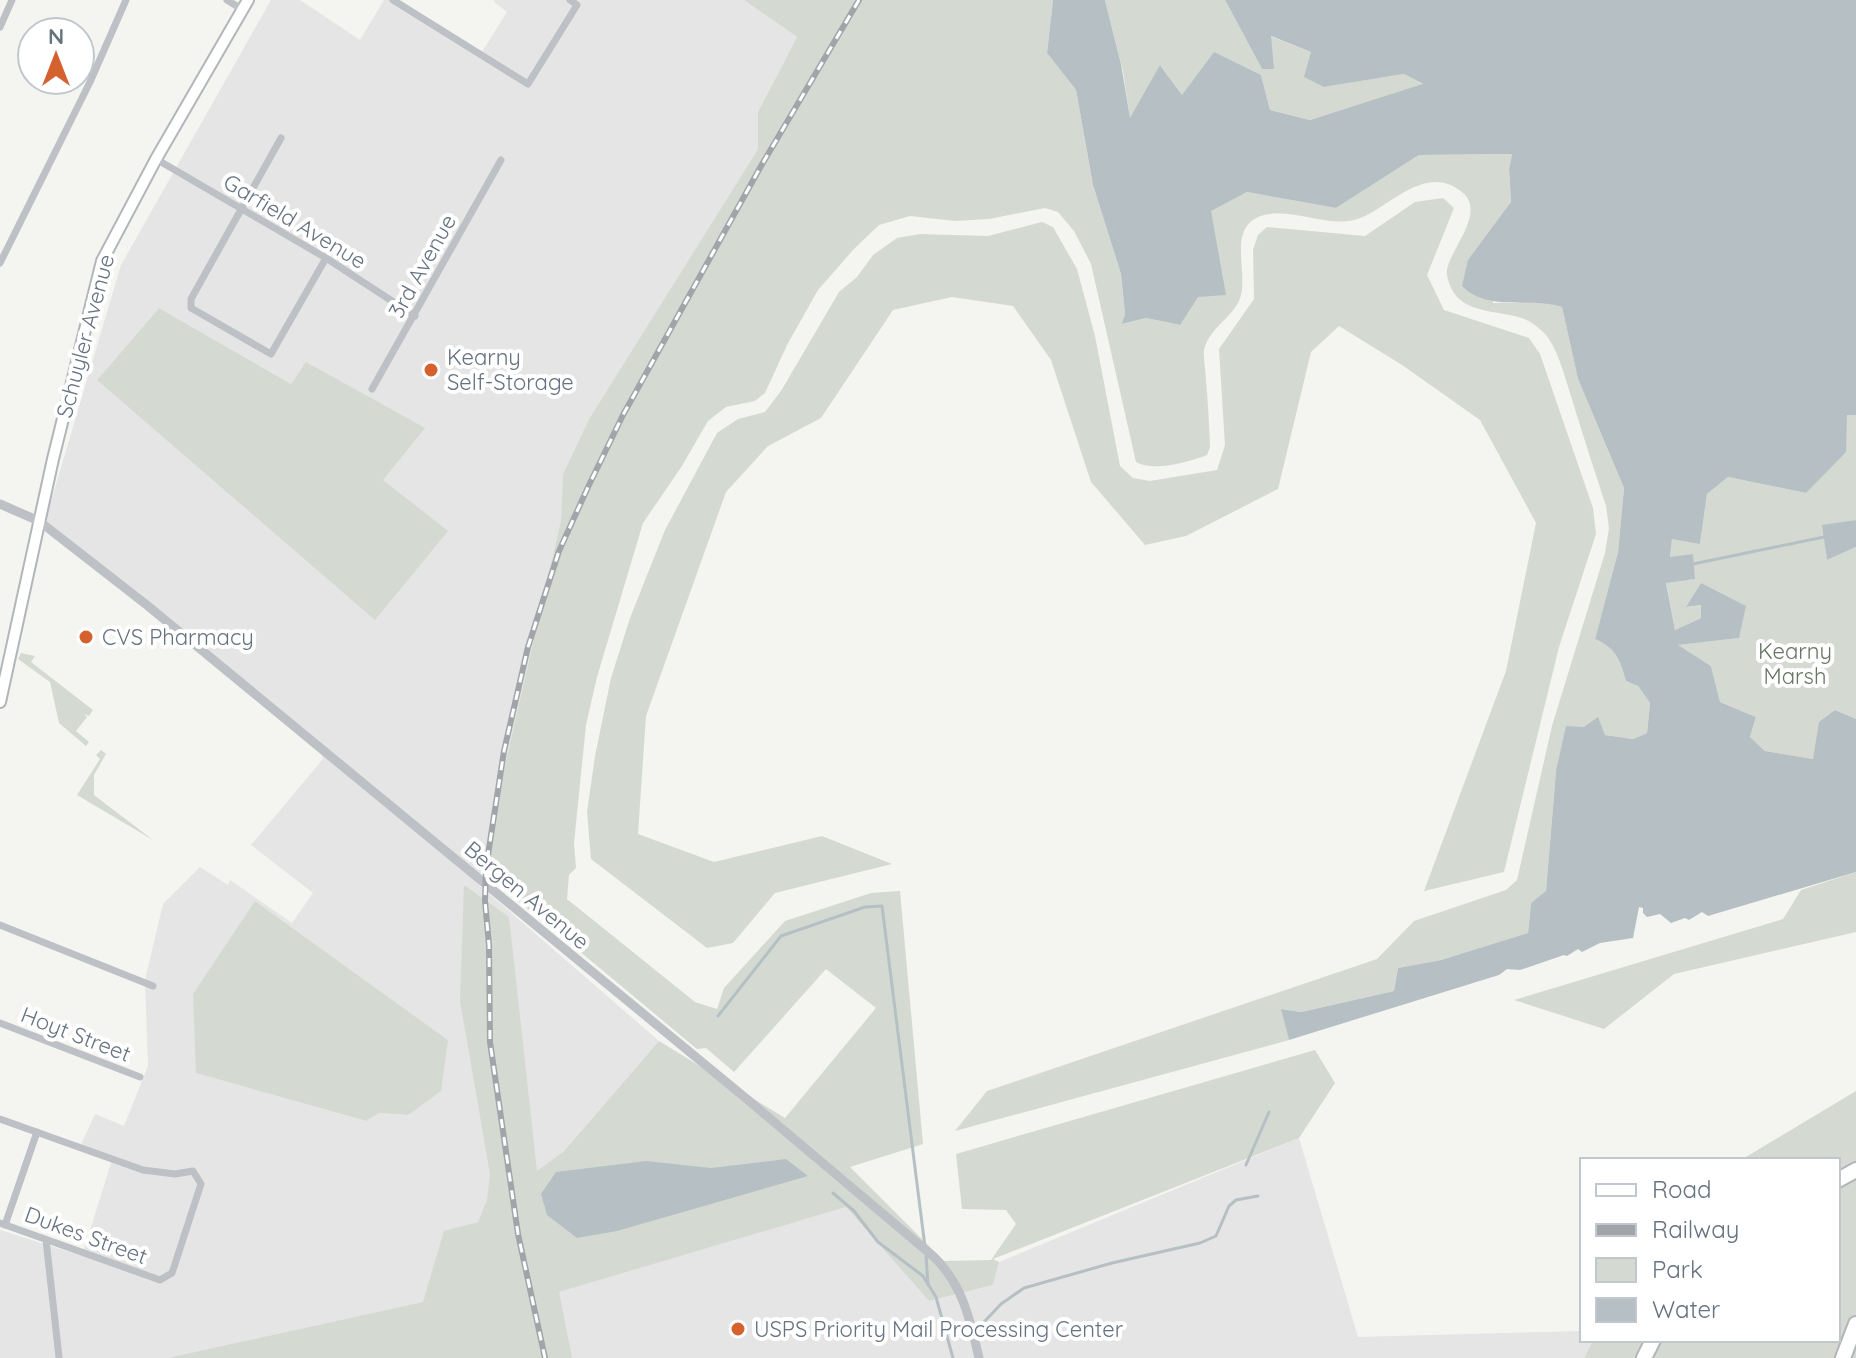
<svg xmlns="http://www.w3.org/2000/svg" width="1856" height="1358" viewBox="0 0 1856 1358" font-family="Quicksand,sans-serif">
<rect width="100%" height="100%" fill="#f4f4f0"/>
<g fill="#e4e5e4" fill-rule="evenodd">
<path d="M271,0h29l60,40 24,-40h12l86,52 25,-40 -13,-10 1,-2h249l53,37 -39,75v37l-169,270 -26,55 -2,46 -83,364 181,157 -111,128 -55,49 -48,13 -21,71 -257,56h-167v-128l82,26 30,-96 -32,-13 15,-33 29,12 24,-60 -3,-86 18,-76 37,-37 28,18 2,-5 62,43 21,-30 -62,-48 72,-86 -4,-13 -275,-221 77,-260zM159,308l132,76 15,-21 77,117 -286,-100zM255,901l193,139 -40,75 -29,-2 -14,8 -169,-48z"/>
<polygon points="1299,1138 1358,1337 1582,1331 1582,1340 1593,1340 1584,1358 542,1358 558,1292 846,1207 929,1301 993,1285 999,1262"/>
</g>
<g fill="#d4dad2">
<path d="M744,0h309l-6,53 29,37 17,95 28,89 4,40 -2,10 23,-6 34,7 31,-115 36,-18 89,16 83,-53 93,-1 -3,15 2,33 -11,17 -7,84 53,-1 16,5 16,72 46,109 -6,64 -23,87c21,9 25,21 31,42l12,5 12,17 -3,30 -14,6 -28,-4 -49,36 -10,121 -15,11 -3,30 -87,27 -43,8 -4,23 -93,21 -19,-3 7,31 -334,91 32,-40 390,-132 37,-38 92,-31 11,-10 35,-154 53,-173 4,-25 -3,-22c-12,-37 -24,-73 -35,-110 -6,-18 -11,-40 -22,-57 -3,-5 -11,-12 -17,-16 -21,-14 -62,-6 -78,-30 -4,-6 -8,-16 -7,-23 3,-21 39,-57 16,-77 -34,-30 -69,9 -98,23 -31,16 -68,-9 -101,-1 -40,11 -13,60 -25,86 -9,18 -30,28 -35,49 -1,9 2,21 2,30 2,22 3,44 4,67l-3,8c-18,7 -54,17 -71,7l-45,-198 -17,-33 -16,-19 -13,-4 -56,11 -34,2 -45,-5 -31,9 -25,24 -36,41 -31,55 -22,48 -10,8 -29,6 -18,14 -26,45 -39,57 -46,154 -11,48 -12,118 2,25 -7,7 -2,24 128,103 22,7 7,-21 61,-67 86,-28 29,-2 23,253 -73,23 94,94 47,-1 25,-36 -10,-14 -44,-1 -6,-55 359,-104 20,33 -36,55 -306,121 6,3 -6,23 -64,16 -83,-94 -287,85 13,66h-405l256,-56 21,-71 34,-9 9,-22 3,-26 -30,-173 4,-116 45,32 28,254 26,-19 96,-111 126,77 91,-110 -50,-39 -92,103 -28,-24 -9,1 -155,-129v-4l-4,-4 -4,2 -18,-15 7,-9 -39,-33 77,-337 2,-46 26,-55 169,-270v-37l39,-75z"/>
<polygon points="1105,0 1225,0 1262,69 1270,36 1311,52 1324,87 1404,74 1424,85 1310,120 1270,110 1261,75 1182,95 1161,66 1130,119 1123,71"/>
<polygon points="1443,198 1454,208 1427,275 1444,310 1529,338 1540,354 1593,508 1596,534 1559,647 1504,872 1424,891 1506,671 1536,523 1480,420 1402,365 1339,326 1311,352 1278,489 1186,536 1145,545 1091,482 1051,360 1013,306 952,297 893,310 821,418 768,446 726,492 646,716 638,834 714,862 822,836 892,864 775,893 733,943 707,948 591,859 587,812 595,756 611,678 630,618 665,530 717,433 738,419 765,412 781,391 839,292 857,277 873,255 897,238 920,234 988,236 1042,222 1053,227 1077,269 1095,336 1120,466 1133,478 1150,481 1217,470 1225,445 1219,349 1254,299 1253,250 1258,235 1267,227 1365,236 1415,202"/>
<polygon points="159,308 291,384 306,362 425,428 383,480 448,531 375,620 97,380"/>
<polygon points="1847,415 1856,415 1856,520 1823,526 1827,560 1856,547 1856,719 1835,710 1813,759 1765,751 1750,737 1756,717 1720,702 1711,666 1677,645 1739,638 1701,583 1687,607 1702,605 1701,618 1675,630 1666,582 1695,579 1670,557 1672,539 1700,543 1707,494 1728,477 1806,493"/>
<polygon points="21,653 35,656 31,662 93,710 89,716 84,714 87,717 76,731 89,742 86,746 59,723 50,682 18,659"/>
<polygon points="101,750 106,754 94,775 94,795 153,840 77,795 100,759 96,755"/>
<polygon points="1856,872 1856,932 1674,974 1604,1029 1514,1000 1783,919 1801,890"/>
<polygon points="255,901 448,1040 441,1091 408,1115 379,1113 366,1121 196,1073 193,994"/>
<polygon points="1856,1091 1856,1358 1584,1358 1593,1340 1838,1340 1838,1160 1741,1160"/>
</g>
<g fill="#b6c0c4">
<path d="M1053,0h52l16,64 9,54 30,-53 22,30 32,-43 47,23 9,35 40,10 113,-36 -19,-10 -80,13 -20,-10 7,-25 -40,-16 3,33h-12l-37,-69h631v415h-9l-1,37 -40,41 -78,-16 -21,17 -7,50 -28,-5 -2,18 23,-3 2,25 -29,4 9,47 26,-12v-13l-15,2 15,-24 45,23 -7,32 -61,7 33,21 9,36 36,15 -6,20 15,14 48,8 6,-37 16,-12 21,9v153l-148,44 -6,-4 -13,8 -4,-2 -14,5 -11,-9 -13,3 -4,-4v-5l-4,-1 -6,31 -33,5 -18,9 -4,-3 -11,7 -3,-1 -44,15 -13,-1 -8,6 -210,65 -8,-31 20,3 93,-21 4,-23 43,-8 87,-27 3,-30 15,-12 10,-120 10,-45 18,1 14,-10 7,18 28,4 14,-6 3,-30 -12,-17 -12,-5c-6,-21 -10,-33 -31,-42l23,-87 6,-64 -46,-109 -16,-72c-32,-11 -73,6 -100,-21l6,-26 43,-58 -2,-33 3,-15 -93,1 -83,53 -89,-16 -36,19 15,84 -28,2 -18,28 -34,-7 -24,6 3,-10 -4,-40 -28,-89 -17,-95 -29,-37z"/>
<polygon points="1856,520 1856,547 1827,560 1822,525"/>
<polygon points="786,1159 808,1176 617,1231 577,1238 547,1215 541,1194 556,1172 646,1161 711,1168"/>
</g>
<g fill="none" stroke-linecap="round" stroke-linejoin="round">
<g stroke="#b6c0c4" stroke-width="3">
<polyline points="1693,564 1824,537"/>
<polyline points="718,1016 781,936 865,907 882,906 925,1247"/>
<polyline points="1246,1165 1269,1112"/>
<polyline points="833,1193 854,1211 878,1242 923,1276 936,1297 953,1358"/>
<polyline points="926,1255 928,1285"/>
<polyline points="984,1322 1001,1304 1024,1288 1112,1263 1200,1243 1216,1236 1229,1206 1236,1200 1258,1196"/>
</g>
<defs>
<polyline id="secondary" points="0,702 53,459 102,261 156,159 248,0"/>
<g id="motorway">
<polyline points="1838,1180 1856,1170"/>
<polyline points="1644,1358 1653,1340"/>
<polyline points="1843,1358 1856,1324"/>
</g>
</defs>
<use href="#secondary" stroke="#b2b6ba" stroke-width="14"/>
<use href="#motorway" stroke="#b2b5b8" stroke-width="18"/>
<g stroke="#bdc0c4" stroke-width="7">
<polyline points="227,0 243,10"/>
<polyline points="393,0 528,84 577,5 570,0"/>
<polyline points="0,27 12,0"/>
<polyline points="281,138 191,299 191,308 271,354 326,258"/>
<polyline points="156,159 326,258 415,316"/>
<polyline points="0,263 90,82 126,0"/>
<polyline points="372,389 501,160"/>
<polyline points="0,925 153,986"/>
<polyline points="0,1023 140,1077"/>
<polyline points="0,1119 143,1170 175,1174 193,1171 201,1184 172,1273 160,1280 0,1223"/>
<polyline points="5,1225 37,1132"/>
<polyline points="46,1240 59,1357"/>
</g>
<path stroke="#bdc0c4" stroke-width="9" d="M0,504l39,17 109,85 600,494 186,157c29,28 36,63 45,101"/>
<use href="#secondary" stroke="#fff" stroke-width="10"/>
<use href="#motorway" stroke="#fff" stroke-width="14"/>
<defs>
<polyline id="rail" points="545,1358 518,1234 490,1042 489,945 485,901 486,868 504,751 528,647 559,551 589,485 623,415 761,166 859,0"/>
</defs>
<use href="#rail" stroke="#a1a5aa" stroke-width="6"/>
<use href="#rail" stroke="#fff" stroke-width="3" stroke-dasharray="9" stroke-linecap="butt"/>
</g>
<g fill="#d5612f" stroke="#fff" stroke-width="3">
<circle cx="431" cy="370" r="8"/>
<circle cx="86" cy="637" r="8"/>
<circle cx="738" cy="1329" r="8"/>
</g>
<g text-anchor="middle" dominant-baseline="central" stroke-width="8" stroke-linejoin="round" paint-order="stroke">
<g font-size="22" fill="#65727f" stroke="#fff">
<text transform="translate(295 221) rotate(31)">Garfield Avenue</text>
<text transform="translate(422 266) rotate(-61)">3rd Avenue</text>
<text transform="translate(85 336) rotate(-75)">Schuyler Avenue</text>
<text transform="translate(527 895) rotate(40)">Bergen Avenue</text>
<text transform="translate(76 1034) rotate(21)">Hoyt Street</text>
<text transform="translate(86 1235) rotate(20)">Dukes Street</text>
</g>
<g font-size="22" fill="#65727f" stroke="#fff" text-anchor="start">
<text x="447" y="357">Kearny<tspan x="447" dy="25">Self-Storage</tspan></text>
<text x="102" y="637">CVS Pharmacy</text>
<text x="754" y="1329">USPS Priority Mail Processing Center</text>
</g>
<g font-size="22" fill="#667763" stroke="#fff">
<text x="1795" y="651">Kearny<tspan x="1795" dy="25">Marsh</tspan></text>
</g>
</g>
<rect x="1580" y="1158" width="260" height="184" fill="#ffffff" stroke="#c1c7cc" stroke-width="2"/>
<rect x="1596" y="1184" width="40" height="12" fill="#ffffff" stroke="#c1c7cc" stroke-width="2"/>
<text x="1652" y="1198" font-size="24" fill="#65727f">Road</text>
<rect x="1596" y="1224" width="40" height="12" fill="#a1a5aa" stroke="#c1c7cc" stroke-width="2"/>
<text x="1652" y="1238" font-size="24" fill="#65727f">Railway</text>
<rect x="1596" y="1258" width="40" height="24" fill="#d4dad2" stroke="#c1c7cc" stroke-width="2"/>
<text x="1652" y="1278" font-size="24" fill="#65727f">Park</text>
<rect x="1596" y="1298" width="40" height="24" fill="#b6c0c4" stroke="#c1c7cc" stroke-width="2"/>
<text x="1652" y="1318" font-size="24" fill="#65727f">Water</text>
<g transform="translate(56 56)"><circle r="38" fill="#ffffff" stroke="#c1c7cc" stroke-width="2"/>
<path d="M0-6L14 30L0 20L-14 30Z" fill="#d5612f"/>
<text y="-12" font-size="22" font-weight="bold" text-anchor="middle" fill="#65727f">N</text>
</g>
</svg>
